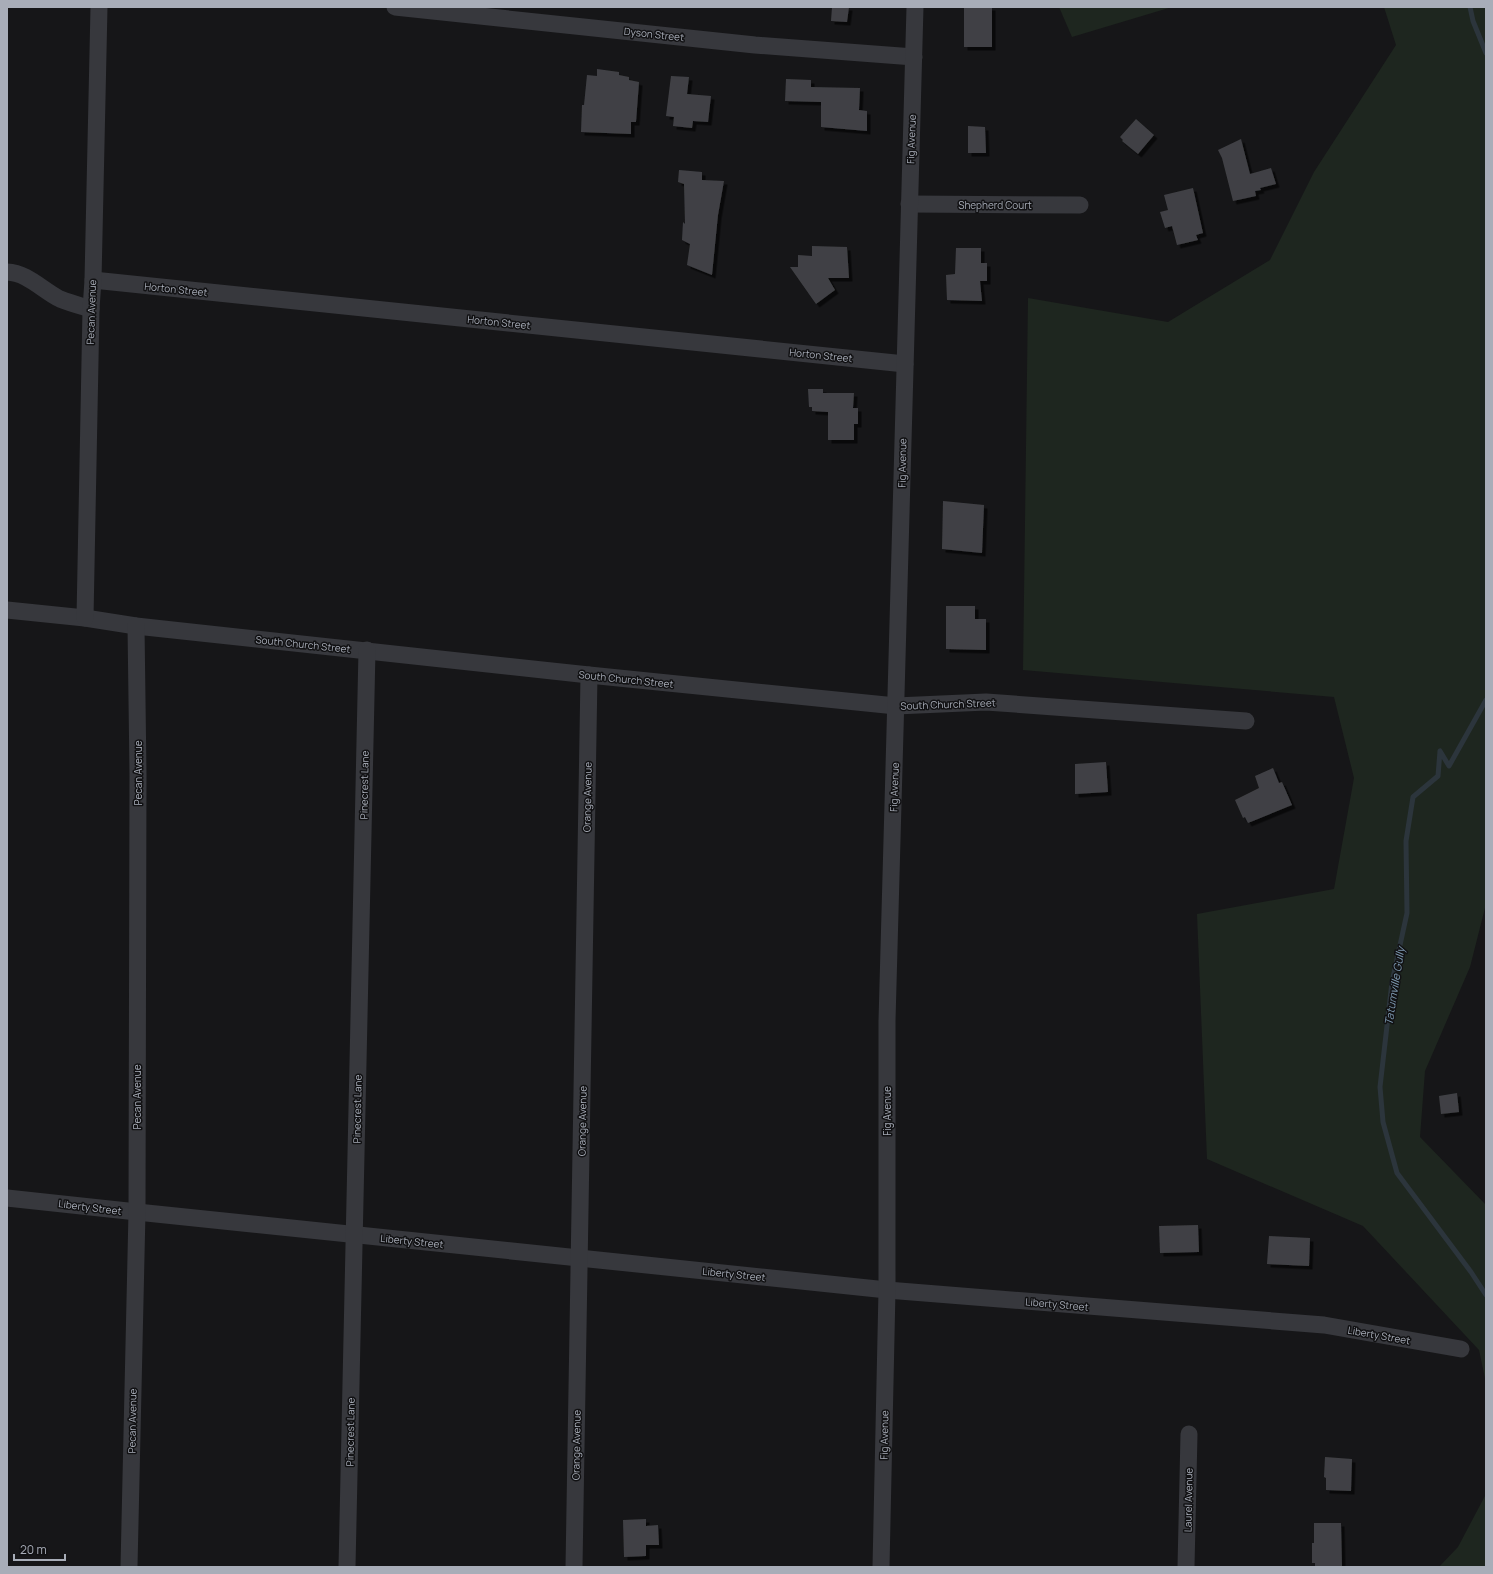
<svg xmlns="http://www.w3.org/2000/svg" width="1493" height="1574" viewBox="0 0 1493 1574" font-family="Manrope,sans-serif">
<defs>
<filter id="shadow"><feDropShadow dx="3.5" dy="3.5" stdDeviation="0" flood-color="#0009"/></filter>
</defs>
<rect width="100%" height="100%" fill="#161618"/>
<g fill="#1e261f">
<polygon points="1059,7 1172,7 1072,37"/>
<polygon points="1384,7 1486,7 1486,904 1470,967 1425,1071 1420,1137 1486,1205 1486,1383 1479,1350 1363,1226 1207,1159 1197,914 1334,889 1354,778 1334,697 1023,670 1028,298 1168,322 1270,260 1314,172 1396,45"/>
<polygon points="1486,1494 1486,1567 1439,1567 1458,1547"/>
</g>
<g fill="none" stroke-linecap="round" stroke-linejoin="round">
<g stroke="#2c353c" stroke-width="5">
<polyline points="1470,7 1473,21 1486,53"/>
<polyline points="1486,700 1449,766 1440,751 1438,776 1413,797 1406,841 1407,913 1392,982 1380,1087 1383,1122 1397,1173 1471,1272 1486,1295"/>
</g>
</g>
<g fill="#404145" filter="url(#shadow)">
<polygon points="832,7 849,7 847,22 831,21"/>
<rect x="964" y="7" width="28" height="40"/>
<polygon points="597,69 619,72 619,75 629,77 629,80 639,82 636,122 631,122 631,134 581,132 582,105 584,105 587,75 597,76"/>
<polygon points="671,76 689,77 687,94 711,96 708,122 693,121 692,128 673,126 674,117 666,116"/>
<polygon points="786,79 811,80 811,87 860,88 859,110 867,111 867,131 821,127 821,102 785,101"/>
<polygon points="1136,119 1154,135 1138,154 1122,141 1123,140 1120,137"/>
<polygon points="968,126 985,127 986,153 968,153"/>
<polygon points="1241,139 1250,174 1271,168 1276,184 1260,188 1261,190 1255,191 1256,196 1233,201 1222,158 1218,150"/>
<polygon points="679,170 702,172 702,180 724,181 718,215 712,275 687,265 690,244 682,240 683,222 685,224 684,184 678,182"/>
<polygon points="1193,188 1203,233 1196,235 1198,240 1177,245 1172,226 1165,228 1160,212 1168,210 1164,195"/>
<polygon points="812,246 847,247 849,278 828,278 835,290 816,304 790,267 798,267 798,255 812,256"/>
<polygon points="956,248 981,248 981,263 987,263 987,281 980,281 982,301 947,300 946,275 955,274"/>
<polygon points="808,389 823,389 823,393 854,393 853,408 858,408 858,424 854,424 854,440 828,440 828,412 812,411 812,407 809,407"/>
<polygon points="943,501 984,505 982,553 942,549"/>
<polygon points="946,606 975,606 975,619 986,619 986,650 946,649"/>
<polygon points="1106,762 1108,792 1075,794 1075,764"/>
<polygon points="1273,768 1279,783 1282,782 1292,805 1248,823 1245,817 1243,818 1235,800 1259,788 1255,776"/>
<polygon points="1457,1093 1459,1112 1441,1114 1439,1096"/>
<polygon points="1198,1225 1199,1252 1160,1253 1159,1226"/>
<polygon points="1269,1236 1310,1238 1309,1266 1267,1264"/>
<polygon points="1325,1457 1352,1459 1351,1491 1326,1490 1326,1478 1324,1477"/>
<polygon points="646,1519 646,1526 658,1525 659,1545 646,1545 646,1556 624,1557 623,1520"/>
<polygon points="1314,1523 1341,1523 1342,1567 1315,1567 1315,1563 1312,1563 1312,1543 1314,1543"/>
</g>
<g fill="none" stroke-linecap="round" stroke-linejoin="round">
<g stroke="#37383d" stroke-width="17">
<polyline points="395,7 755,45 914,57"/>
<polyline points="909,204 1080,205"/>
<path d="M7,272c21,1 35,18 53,27 10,4 21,7 31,10"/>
<polyline points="93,280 905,364"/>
<polyline points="7,610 85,618 136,626 589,675 896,706 986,702 1246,721"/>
<polyline points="85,618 91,309 93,280 99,7"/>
<polyline points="7,1198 137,1212 887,1290 1324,1325 1461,1349"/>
<polyline points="129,1567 137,1212 138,774 136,626"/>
<polyline points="347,1567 367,650"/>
<polyline points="574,1567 589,675"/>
<polyline points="881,1567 887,1290 887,1021 915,7"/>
<polyline points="1186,1567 1189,1434"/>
</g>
</g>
<g text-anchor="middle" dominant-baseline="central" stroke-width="3" stroke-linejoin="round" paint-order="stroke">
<g font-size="10" fill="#a8adb8" stroke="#111113">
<text transform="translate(654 34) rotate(6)">Dyson Street</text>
<text transform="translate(911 139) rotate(-88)">Fig Avenue</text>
<text x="995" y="205">Shepherd Court</text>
<text transform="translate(176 289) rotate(6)">Horton Street</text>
<text transform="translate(91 312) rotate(-88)">Pecan Avenue</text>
<text transform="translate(499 322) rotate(6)">Horton Street</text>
<text transform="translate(821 355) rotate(6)">Horton Street</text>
<text transform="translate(902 463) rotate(-89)">Fig Avenue</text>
<text transform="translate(303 644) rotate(6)">South Church Street</text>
<text transform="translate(626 679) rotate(6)">South Church Street</text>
<text transform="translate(948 704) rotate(-2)">South Church Street</text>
<text transform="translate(138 773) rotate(-90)">Pecan Avenue</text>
<text transform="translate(364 785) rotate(-89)">Pinecrest Lane</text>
<text transform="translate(894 787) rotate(-88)">Fig Avenue</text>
<text transform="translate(587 797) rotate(-89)">Orange Avenue</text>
<text transform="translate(137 1097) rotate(-90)">Pecan Avenue</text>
<text transform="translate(357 1109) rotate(-89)">Pinecrest Lane</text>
<text transform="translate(887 1111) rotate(-90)">Fig Avenue</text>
<text transform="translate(582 1121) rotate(-89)">Orange Avenue</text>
<text transform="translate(90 1207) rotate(7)">Liberty Street</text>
<text transform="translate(412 1241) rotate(6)">Liberty Street</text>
<text transform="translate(734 1274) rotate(6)">Liberty Street</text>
<text transform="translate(1057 1304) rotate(5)">Liberty Street</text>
<text transform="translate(1379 1335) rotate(10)">Liberty Street</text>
<text transform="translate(132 1421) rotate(-89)">Pecan Avenue</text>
<text transform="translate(350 1432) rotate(-89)">Pinecrest Lane</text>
<text transform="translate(884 1435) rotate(-89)">Fig Avenue</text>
<text transform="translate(576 1445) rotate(-89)">Orange Avenue</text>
<text transform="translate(1188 1500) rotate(-89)">Laurel Avenue</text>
</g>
<g font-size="11" font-style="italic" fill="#7f9bb3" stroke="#111113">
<text transform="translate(1394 986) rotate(-81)">Tatumville Gully</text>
</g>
</g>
<rect width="1493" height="1574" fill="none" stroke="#a8adb8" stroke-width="16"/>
<path d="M14 1554v6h51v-6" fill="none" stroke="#a8adb8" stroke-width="2"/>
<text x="20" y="1554" font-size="12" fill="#a8adb8" stroke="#111113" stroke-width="3" paint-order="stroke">20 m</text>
</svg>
